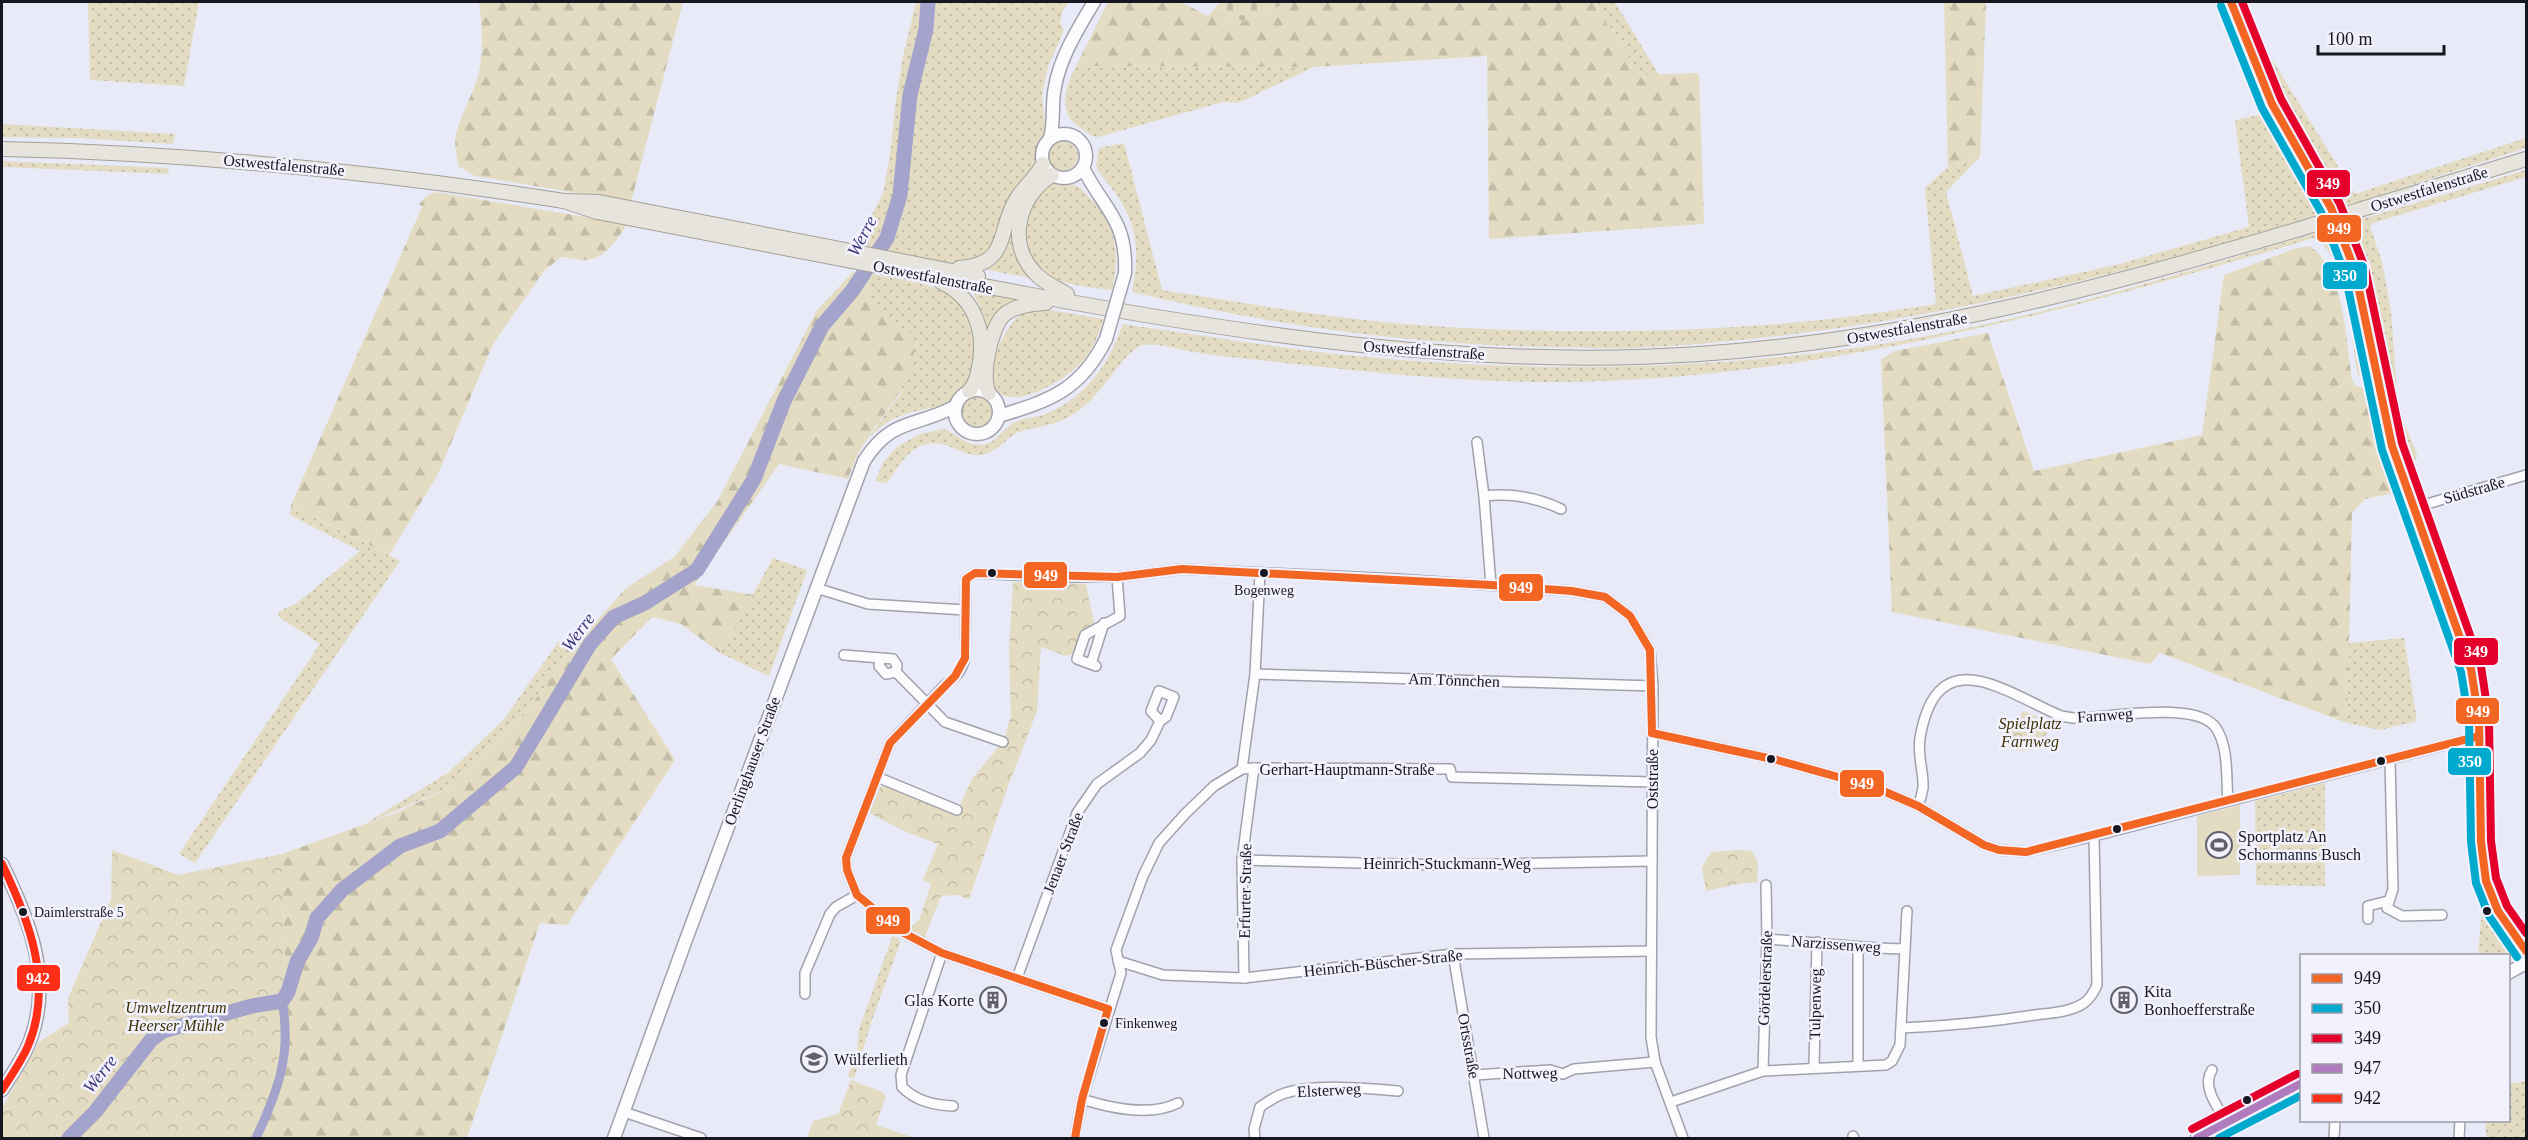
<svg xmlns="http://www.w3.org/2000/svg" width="2528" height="1140" viewBox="0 0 2528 1140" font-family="Georgia,serif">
<defs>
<pattern id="grass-dots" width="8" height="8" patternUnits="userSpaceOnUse" patternTransform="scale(1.5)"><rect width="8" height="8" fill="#e4dcc2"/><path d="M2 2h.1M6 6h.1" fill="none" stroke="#c3bca6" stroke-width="1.8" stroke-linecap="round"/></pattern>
<pattern id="forest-firs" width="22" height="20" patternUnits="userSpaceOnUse" patternTransform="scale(1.5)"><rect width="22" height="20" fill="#e4dcc2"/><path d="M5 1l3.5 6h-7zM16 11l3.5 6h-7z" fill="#c3bca6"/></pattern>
<pattern id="cemetery-stones" width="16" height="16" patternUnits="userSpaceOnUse" patternTransform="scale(1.5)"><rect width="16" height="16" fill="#e4dcc2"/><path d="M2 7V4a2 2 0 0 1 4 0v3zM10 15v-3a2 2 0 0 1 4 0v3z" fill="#c3bca6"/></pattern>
<pattern id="park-crowns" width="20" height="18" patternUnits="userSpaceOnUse" patternTransform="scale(1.5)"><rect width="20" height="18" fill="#e4dcc2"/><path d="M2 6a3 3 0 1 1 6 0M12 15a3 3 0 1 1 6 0" fill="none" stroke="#c3bca6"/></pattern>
</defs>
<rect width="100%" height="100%" fill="#e9eaf7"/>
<g fill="url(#grass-dots)">
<polygon points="128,2 199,2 184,86 90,80 88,3"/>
<polygon points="916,2 1069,2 1063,10 1060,23 1064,30 1048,67 1044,85 1042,97 1046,130 1037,146 1035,165 992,247 975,260 959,263 948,262 857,245 883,193 890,155 896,99 903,56"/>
<polygon points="1593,2 1615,2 1659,75 1640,75"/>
<polygon points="2270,56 2355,194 2526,138 2526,148 2345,206 2288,108 2266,60"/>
<path d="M1076,66l238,1 -76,36 -15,-1 -125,35c-8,0 -10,-4 -16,-8 -26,-16 -17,-39 -6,-63z"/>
<path d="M2268,113l56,100c-226,70 -454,124 -691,135 -28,1 -57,-1 -85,-1 -140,-3 -280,-22 -416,-55 11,-56 1,-79 -34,-121l-2,-6 3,-17 25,-5 38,147c94,15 189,32 284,37 163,9 328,5 490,-23l-11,-116 23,-21 32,-10 -34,35 27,104 147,-32 129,-37 -14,-107z"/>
<polygon points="2,124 175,134 173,144 76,138 2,137"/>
<circle cx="1063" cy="156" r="15"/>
<polygon points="2,161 169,168 168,174 2,167"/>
<polygon points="2526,170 2526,177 2373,223 2370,226 2382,262 2391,311 2397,391 2403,420 2417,454 2417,458 2412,461 2398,421 2378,314 2352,222"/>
<path d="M1052,183c6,0 13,0 19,1 8,1 13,8 19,14 27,28 30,55 22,92 -21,-3 -44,-4 -63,-14 -27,-16 -32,-59 -12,-83 3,-4 10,-7 15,-10z"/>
<polygon points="1012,225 1014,225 1030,278 983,269 1006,246"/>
<path d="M2332,228c15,40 38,109 36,150l-3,1 -7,-5c-7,-33 -11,-121 -44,-136 -249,74 -502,143 -764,144 -100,0 -201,-12 -301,-23 -21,-2 -40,-4 -60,-8 -14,-2 -31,-8 -45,-6 -18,3 -42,49 -62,63 -10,8 -22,14 -34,17 -9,3 -20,3 -29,7 -14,6 -23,22 -39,23 -10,1 -20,-4 -29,-8 -34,-13 -47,11 -64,36l-12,-2 9,-20 14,-15 22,-12 24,-5c13,5 22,17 38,16 14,-2 19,-14 30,-21 8,-6 21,-6 31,-9 43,-17 65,-49 80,-91 71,10 142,22 214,30 170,18 347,18 517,-6 162,-22 322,-73 478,-120z"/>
<path d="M872,274c23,5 51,7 72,18 25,12 37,51 30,77 -3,11 -19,30 -28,36 -39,8 -58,8 -84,42l38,-53 -6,-73c-24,-13 -32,-20 -22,-47z"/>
<polygon points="972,290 1019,298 1019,300 985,336 985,320"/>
<path d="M1038,308l66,11c-5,15 -11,30 -21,42 -14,16 -65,49 -85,31 -17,-15 4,-58 16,-71 7,-8 15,-11 24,-13z"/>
<circle cx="977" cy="412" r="15"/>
<polygon points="291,505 400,561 195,863 179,854 320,644 279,617 278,612 297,603 360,551 290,515"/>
<polygon points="773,558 807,570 769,676 720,653"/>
<polygon points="2404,638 2417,721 2380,730 2347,723 2349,643"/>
<polygon points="559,641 575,646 532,704 457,784 365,824 449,772 504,719"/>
<polygon points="2325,783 2325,886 2256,885 2255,801"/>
<polygon points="2482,908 2511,950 2512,960 2509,963 2508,956 2478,955"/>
<polygon points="893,935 901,941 872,1020 854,1079 848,1076 857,1050 859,1029"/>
<polygon points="2526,1081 2526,1138 2486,1138 2486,1122 2508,1120 2509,1084"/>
</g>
<g fill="url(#forest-firs)">
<path d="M479,2h204l-52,200 -156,-26 -17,-10c0,-11 -5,-20 -2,-32 5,-20 16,-38 22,-58 6,-24 4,-50 1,-74z"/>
<polygon points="1108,2 1181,2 1208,16 1210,14 1245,21 1288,2 1593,2 1640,75 1699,73 1704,224 1489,239 1487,56 1314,67 1076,66"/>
<polygon points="1944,2 1986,2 1980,157 1948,167"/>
<path d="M436,192l191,32c-11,18 -24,38 -47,36 -7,-1 -12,-3 -19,-3l-17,14 -51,73 -56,132 -48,79 -98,-50 131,-298 -3,-3 9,-9z"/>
<path d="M2310,246c34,24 36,95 42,134l4,6 14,4 10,44 21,58 -36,7 -13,14 -5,210 -187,-70 -10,11 -258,-52 -11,-253 14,-8 93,-18 46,138 168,-36 22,-160 73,-27z"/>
<path d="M853,272l18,4c-10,28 2,31 23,45 7,5 14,11 20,16 4,43 -29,73 -50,107 -7,11 -12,23 -16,35l-69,-15 -85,121 60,10 -34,58 -39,-29 -29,-7 -41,42 64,101 -108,165 -27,-2 -73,215h-215l18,-41 16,-87 -4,-156 111,-40 64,-30 75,-80 43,-58 50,-57 49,-32 43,-55 100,-192z"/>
</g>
<polygon fill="url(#cemetery-stones)" points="1220,2 1288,2 1245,21 1210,14"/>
<g fill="url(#park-crowns)">
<polygon points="1013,582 1086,584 1094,623 1079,636 1072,654 1066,656 1041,647 1037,711 1007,789 969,899 957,895 941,896 924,939 909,928 919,920 931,884 923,880 938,844 904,831 870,813 880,787 890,786 956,813 972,779 1004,740 1011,715 1009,651"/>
<polygon points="2023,711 2051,722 2041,748 2019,751 2009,748 2006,740"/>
<polygon points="112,850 178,875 282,854 286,1010 270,1097 252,1138 2,1138 2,1108 39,1042 69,1023 68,998 111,899"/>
<polygon points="1739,850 1751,851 1758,862 1757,883 1742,883 1706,891 1702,868 1711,852"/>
<polygon points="851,1080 882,1092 886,1096 876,1125 915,1138 807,1138 813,1121 838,1114"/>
</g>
<polygon fill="#e4dcc2" points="2240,805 2240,875 2197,876 2197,816"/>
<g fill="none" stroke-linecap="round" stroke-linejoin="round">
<path stroke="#a3a3cc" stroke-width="9" d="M256,1138c22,-47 36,-84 26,-137"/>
<polyline stroke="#a3a3cc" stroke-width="15" points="69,1138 95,1112 151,1040 163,1031 252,1006 282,1001 288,992 297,962 311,938 317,918 342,890 400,846 440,831 516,767 590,644 614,617 645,603 697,570 754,479 784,401 822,326 852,291 887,238 900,195 910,95 926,29 928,2"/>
<defs>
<g id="street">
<polyline points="1477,442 1484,496"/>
<polyline points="2413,508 2526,475"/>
<path d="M1491,585l-7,-89c27,-3 52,1 77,13"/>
<polyline points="816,588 868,604 965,610"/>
<polyline points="844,655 893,659 897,665 896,672 945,722 1003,742"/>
<polyline points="880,658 879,666 886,674 896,672"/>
<polyline points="1091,664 1104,623"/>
<polyline points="1096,666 1077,659 1085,635 1120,616 1117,577"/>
<polyline points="1255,674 1653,686"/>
<polyline points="1652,733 1777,760 1874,787 1918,806 1984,845 1999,850 2026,852 2094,836 2479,736"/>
<polyline points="2390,760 2393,889 2387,908 2402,916 2442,915"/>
<polyline points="1242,769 1255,674 1260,573"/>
<polyline points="877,777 957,810"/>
<path d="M1918,806c2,-5 4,-12 5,-18 1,-16 -6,-33 -3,-50 17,-99 83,-47 141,-22l12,2c32,1 124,-19 143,10 13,19 10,51 12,73"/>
<polyline points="1242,860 1441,865 1652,861"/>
<polyline points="2368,919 2368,906 2388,901"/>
<path d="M1767,939c46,3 92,9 138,10"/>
<path d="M942,953l-41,122 1,12c14,14 31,18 51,19"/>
<polyline points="1453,954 1484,1138"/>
<polyline points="1118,961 1163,975 1244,978 1453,954 1651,951"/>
<polyline points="1017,978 1077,813 1097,784 1140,753 1151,740 1160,721 1166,717 1174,697 1159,691 1151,711 1160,721"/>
<polyline points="1244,978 1242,860 1254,768"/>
<polyline points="805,994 805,973 830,914 836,907 857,895"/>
<path d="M1108,1009l-166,-56 -40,-21 -45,-37 -10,-25 -1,-12 44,-115 55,-58c11,-8 17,-14 20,-27l1,-79 9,-6 80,4h62l65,-8 216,10 174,12 33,6 25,19 20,34 3,36 -2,351 4,25 28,76"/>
<path d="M1901,1028c45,-2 89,-6 134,-13 15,-2 36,-3 49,-12 7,-5 10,-11 13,-18l-3,-149"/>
<polyline points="1858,1066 1858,948"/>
<polyline points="1814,1067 1817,942"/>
<path d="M2212,1070c-11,17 6,37 15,53"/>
<polyline points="1763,1071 1767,939 1766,885"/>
<polyline points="1475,1075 1550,1070 1563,1074 1574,1069 1655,1062"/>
<path d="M1082,1099c28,9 68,18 96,4"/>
<polyline points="1671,1102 1763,1071 1886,1065 1892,1061 1900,1045 1907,911"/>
<polyline points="624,1112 701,1138"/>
<polyline points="1853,1136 1854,1138"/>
<polyline points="1075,1138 1082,1099 1121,973 1116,950 1143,876 1159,843 1185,814 1214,786 1242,769 1254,768 1450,769 1452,777 1652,782"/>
<path d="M1255,1138l-1,-9 6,-22c6,-4 13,-9 20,-12 29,-12 87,-7 118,-4"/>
<polyline points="2334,1138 2335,1120"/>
<polyline points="2459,1138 2460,1120"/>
</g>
<g id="secondary">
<polyline points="2231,2 2272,104 2331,208 2355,271 2392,446 2471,669 2479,720 2481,842 2486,881 2498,911 2526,951"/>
<circle cx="1064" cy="156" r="22"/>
<path d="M1050,138c5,-17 1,-34 5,-51 5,-30 24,-60 39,-85"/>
<path d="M1083,168c21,42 44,51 42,105"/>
<circle cx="977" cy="412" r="22"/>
<path d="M999,416c52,-16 82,-26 107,-77"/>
<path d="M2,864c26,53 51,113 29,174 -6,18 -19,36 -29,52"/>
<polyline points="2508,973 2526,963"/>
<path d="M614,1138l70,-193 180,-484c28,-44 51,-33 92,-55"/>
<polyline points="2197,1138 2302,1083"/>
</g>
<g id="primary">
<path d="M2,149c188,4 376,23 562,52l35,1 379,74"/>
<path d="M1052,175c-34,21 -46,69 -16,99 8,9 21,14 31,20"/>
<path d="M564,201l33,11c146,28 293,57 440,84 217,40 440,73 662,58 212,-14 415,-69 617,-130"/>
<polyline points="2359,210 2526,159"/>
<path d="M959,268c53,-4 37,-38 58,-70 8,-12 19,-21 26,-34"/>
<path d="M941,282c32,15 44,46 39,79 -2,11 -3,22 -11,30"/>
<path d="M989,393c-9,-15 2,-68 16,-79 12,-9 27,-10 41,-11"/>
</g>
</defs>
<use href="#street" stroke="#a1a1ac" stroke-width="12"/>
<use href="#secondary" stroke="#a1a1ac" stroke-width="15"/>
<use href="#primary" stroke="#a3a097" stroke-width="16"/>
<use href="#street" stroke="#fcfcfe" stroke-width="9"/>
<use href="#secondary" stroke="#fcfcfe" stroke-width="12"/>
<use href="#primary" stroke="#e6e4dd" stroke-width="14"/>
<defs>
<polyline id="secondary-bridge" points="1106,339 1125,273"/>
<polyline id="primary-bridge" points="2316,224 2359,210"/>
</defs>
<use href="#secondary-bridge" stroke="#a1a1ac" stroke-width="15" stroke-linecap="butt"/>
<use href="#primary-bridge" stroke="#a3a097" stroke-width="16" stroke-linecap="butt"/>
<use href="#secondary-bridge" stroke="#fcfcfe" stroke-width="12"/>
<use href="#primary-bridge" stroke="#e6e4dd" stroke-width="14"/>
<defs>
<g id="bus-1">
<polyline points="2231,2 2272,104 2331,208 2355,271 2392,446 2471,669 2479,720 2481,842 2486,881 2498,911 2526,951"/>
<polyline points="1652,733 1777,760 1874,787 1918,806 1984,845 1999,850 2026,852 2479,736"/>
<polyline points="1108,1009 942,953 902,932 857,895 847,870 846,858 890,743 955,676 965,658 966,579 975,573 1117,577 1182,569 1491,585 1572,591 1605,597 1630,616 1650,650 1652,733"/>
<polyline points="1075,1138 1082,1099 1108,1009"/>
</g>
<g id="bus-2">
<polyline points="2221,6 2262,108 2321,212 2345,274 2382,450 2461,672 2469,721 2471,842 2476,883 2489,916 2517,957"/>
<polyline points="2219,1138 2302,1095"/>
</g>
<g id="bus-3">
<polyline points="2242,2 2281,99 2340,204 2365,268 2402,443 2481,666 2489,720 2491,841 2496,878 2507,906 2526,933"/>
<polyline points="2192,1129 2297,1074"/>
</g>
<polyline id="bus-4" points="2197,1138 2302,1083"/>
<path id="bus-5" d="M2,864c27,56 52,120 26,182 -7,16 -17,30 -26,44"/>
</defs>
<use href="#bus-1" stroke="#f2f2ff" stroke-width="12"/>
<use href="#bus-2" stroke="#f2f2ff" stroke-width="12"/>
<use href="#bus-3" stroke="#f2f2ff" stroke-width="12"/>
<use href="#bus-4" stroke="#f2f2ff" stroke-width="12"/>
<use href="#bus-5" stroke="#f2f2ff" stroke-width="12"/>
<use href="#bus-1" stroke="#f26522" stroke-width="8"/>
<use href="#bus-2" stroke="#00a9ce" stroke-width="8"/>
<use href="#bus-3" stroke="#e4002b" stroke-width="8"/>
<use href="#bus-4" stroke="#b07bbd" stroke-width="8"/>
<use href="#bus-5" stroke="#ff2e17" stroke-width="8"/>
</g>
<defs>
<symbol id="stadium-ring" viewBox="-11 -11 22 22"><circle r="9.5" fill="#f2f2ff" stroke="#60616c" stroke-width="1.5"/><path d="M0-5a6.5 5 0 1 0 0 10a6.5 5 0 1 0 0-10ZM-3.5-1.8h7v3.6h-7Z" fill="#60616c"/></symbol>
<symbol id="building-ring" viewBox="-11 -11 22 22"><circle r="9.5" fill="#f2f2ff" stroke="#60616c" stroke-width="1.5"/><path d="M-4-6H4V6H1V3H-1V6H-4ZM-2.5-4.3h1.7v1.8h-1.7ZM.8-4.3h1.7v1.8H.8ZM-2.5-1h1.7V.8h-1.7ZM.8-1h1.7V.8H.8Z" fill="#60616c"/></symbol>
<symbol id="school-ring" viewBox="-11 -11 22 22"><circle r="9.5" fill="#f2f2ff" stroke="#60616c" stroke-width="1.5"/><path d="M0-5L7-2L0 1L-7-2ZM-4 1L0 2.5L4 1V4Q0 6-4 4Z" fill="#60616c"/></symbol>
</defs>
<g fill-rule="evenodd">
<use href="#stadium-ring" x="2204" y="830" width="30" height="30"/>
<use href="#building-ring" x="978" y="985" width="30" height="30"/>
<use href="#building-ring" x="2109" y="985" width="30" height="30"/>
<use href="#school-ring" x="799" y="1044" width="30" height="30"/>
</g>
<g fill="#171721" stroke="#f2f2ff" stroke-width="2">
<circle cx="992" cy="573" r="5"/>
<circle cx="1264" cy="573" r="5"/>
<circle cx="1771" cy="759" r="5"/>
<circle cx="2381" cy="761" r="5"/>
<circle cx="2117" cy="829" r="5"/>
<circle cx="2487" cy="911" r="5"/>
<circle cx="23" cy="912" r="5"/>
<circle cx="1104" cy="1023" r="5"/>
<circle cx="2247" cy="1100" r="5"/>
</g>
<g text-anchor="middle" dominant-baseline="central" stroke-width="5" stroke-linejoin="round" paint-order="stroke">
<g font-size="14" fill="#171721" stroke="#f2f2ff" text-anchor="start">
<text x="1264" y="590" text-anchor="middle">Bogenweg</text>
<text x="34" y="912">Daimlerstraße 5</text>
<text x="1115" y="1023">Finkenweg</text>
</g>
<g font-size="16" fill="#171721" stroke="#f2f2ff">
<text transform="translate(284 165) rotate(5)">Ostwestfalenstraße</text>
<text transform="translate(2429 189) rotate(-17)">Ostwestfalenstraße</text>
<text transform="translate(933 277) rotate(11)">Ostwestfalenstraße</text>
<text transform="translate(1907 328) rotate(-10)">Ostwestfalenstraße</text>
<text transform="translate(1424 350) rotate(4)">Ostwestfalenstraße</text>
<text transform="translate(2474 490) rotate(-16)">Südstraße</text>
<text transform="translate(1454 680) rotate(2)">Am Tönnchen</text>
<text transform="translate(2105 715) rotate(-4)">Farnweg</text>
<text transform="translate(752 761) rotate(-70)">Oerlinghauser Straße</text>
<text x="1347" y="769">Gerhart-Hauptmann-Straße</text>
<text transform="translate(1652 779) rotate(-90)">Oststraße</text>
<text transform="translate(1063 853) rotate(-69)">Jenaer Straße</text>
<text x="1447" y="863">Heinrich-Stuckmann-Weg</text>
<text transform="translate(1245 891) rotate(-89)">Erfurter Straße</text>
<text transform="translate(1836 944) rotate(4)">Narzissenweg</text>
<text transform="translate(1383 963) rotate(-6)">Heinrich-Büscher-Straße</text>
<text transform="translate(1765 978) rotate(-88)">Gördelerstraße</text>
<text transform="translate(1815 1004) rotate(-89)">Tulpenweg</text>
<text transform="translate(1469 1046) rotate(80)">Ortsstraße</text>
<text transform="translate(1530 1073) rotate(-1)">Nottweg</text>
<text transform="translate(1329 1090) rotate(-3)">Elsterweg</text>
</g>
<g font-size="16" font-style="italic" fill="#3d3200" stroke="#f2f2ff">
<text x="2030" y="723">Spielplatz<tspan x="2030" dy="18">Farnweg</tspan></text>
<text x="176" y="1007">Umweltzentrum<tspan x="176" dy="18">Heerser Mühle</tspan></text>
</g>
<g font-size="16" fill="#171721" stroke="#f2f2ff" text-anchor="start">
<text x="2238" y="836">Sportplatz An<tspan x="2238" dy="18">Schormanns Busch</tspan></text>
<text x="2144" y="991">Kita<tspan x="2144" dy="18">Bonhoefferstraße</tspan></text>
<text x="974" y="1000" text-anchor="end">Glas Korte</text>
<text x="834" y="1059">Wülferlieth</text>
</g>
<g font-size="18" font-style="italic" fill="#3c3577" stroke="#f2f2ff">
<text transform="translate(862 236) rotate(-62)">Werre</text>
<text transform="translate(578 632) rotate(-53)">Werre</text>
<text transform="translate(100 1074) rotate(-52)">Werre</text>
</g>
</g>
<g stroke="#f2f2ff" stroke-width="2">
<rect x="2306" y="169" width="45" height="29" rx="6" fill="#e4002b"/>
<rect x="2316" y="214" width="46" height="29" rx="6" fill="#f26522"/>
<rect x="2322" y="261" width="46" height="29" rx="6" fill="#00a9ce"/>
<rect x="1023" y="561" width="45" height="28" rx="6" fill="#f26522"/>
<rect x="1498" y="573" width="46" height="29" rx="6" fill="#f26522"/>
<rect x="2453" y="637" width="46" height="29" rx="6" fill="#e4002b"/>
<rect x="2455" y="697" width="45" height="28" rx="6" fill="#f26522"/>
<rect x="2447" y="747" width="45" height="29" rx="6" fill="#00a9ce"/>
<rect x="1839" y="769" width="46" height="29" rx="6" fill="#f26522"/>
<rect x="865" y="906" width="46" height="29" rx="6" fill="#f26522"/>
<rect x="16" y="964" width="45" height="28" rx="6" fill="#ff2e17"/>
</g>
<g font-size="16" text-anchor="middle" font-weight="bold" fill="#fff">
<text x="2328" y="189">349</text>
<text x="2339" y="234">949</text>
<text x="2345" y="281">350</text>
<text x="1046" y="581">949</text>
<text x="1521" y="593">949</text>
<text x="2476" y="657">349</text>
<text x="2478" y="717">949</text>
<text x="2470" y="767">350</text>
<text x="1862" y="789">949</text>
<text x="888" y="926">949</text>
<text x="38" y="984">942</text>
</g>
<rect width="2528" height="1140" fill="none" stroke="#171721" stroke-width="6"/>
<rect x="2300" y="954" width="210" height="168" fill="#f2f2ff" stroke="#9a9aa6" stroke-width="1.5"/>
<rect x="2312" y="974" width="30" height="9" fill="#f26522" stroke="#9a9aa6" stroke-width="1.5"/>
<text x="2354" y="984" font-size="18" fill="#171721">949</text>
<rect x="2312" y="1004" width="30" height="9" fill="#00a9ce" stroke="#9a9aa6" stroke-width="1.5"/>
<text x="2354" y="1014" font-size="18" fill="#171721">350</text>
<rect x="2312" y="1034" width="30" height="9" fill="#e4002b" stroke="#9a9aa6" stroke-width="1.5"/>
<text x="2354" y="1044" font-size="18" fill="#171721">349</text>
<rect x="2312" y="1064" width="30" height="9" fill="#b07bbd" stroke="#9a9aa6" stroke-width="1.5"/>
<text x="2354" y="1074" font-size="18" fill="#171721">947</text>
<rect x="2312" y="1094" width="30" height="9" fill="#ff2e17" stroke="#9a9aa6" stroke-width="1.5"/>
<text x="2354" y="1104" font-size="18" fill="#171721">942</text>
<path d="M2318 45v9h126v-9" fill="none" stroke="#171721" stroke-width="3"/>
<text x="2327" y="45" font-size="18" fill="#171721" stroke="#f2f2ff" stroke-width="4.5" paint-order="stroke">100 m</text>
</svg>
